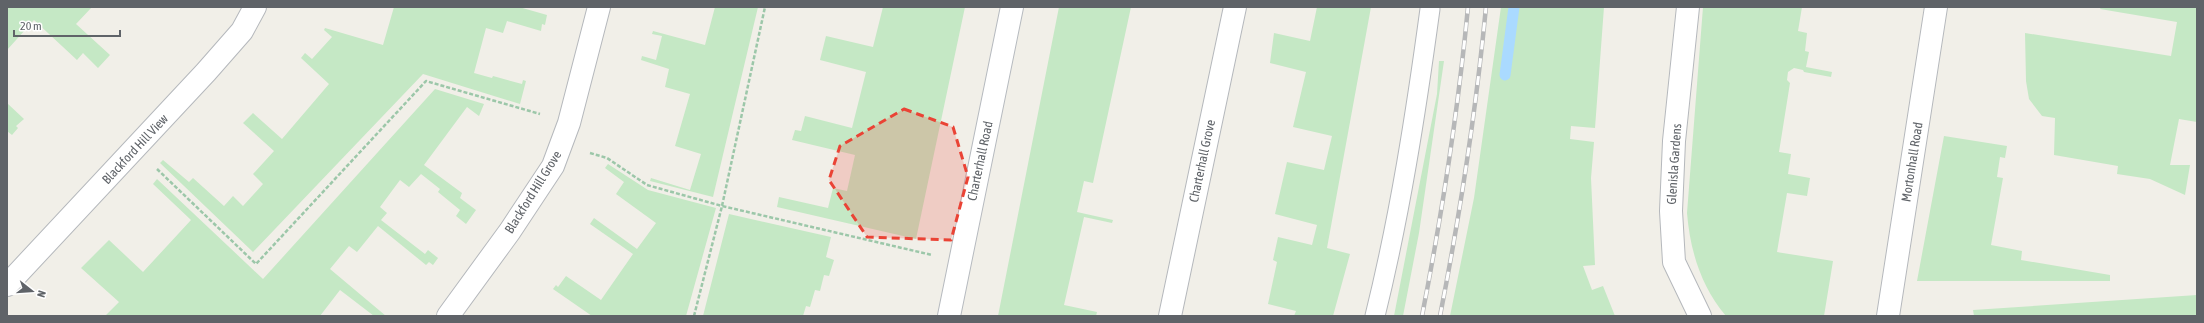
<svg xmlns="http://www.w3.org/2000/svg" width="2204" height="323" viewBox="0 0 2204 323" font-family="'Asap Condensed',sans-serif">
<rect width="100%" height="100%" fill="#f1efe8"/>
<g fill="#c5e8c5">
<polygon points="7,7 92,7 76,24 110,55 98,68 83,53 77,60 34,20 7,50"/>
<polygon points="394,7 519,7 547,15 545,25 542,24 541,31 507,21 503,33 486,28 474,73 492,78 493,76 522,84 523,80 526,81 520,104 423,74 253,252 160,163 163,160 189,182 193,178 224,206 233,196 243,206 263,184 253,174 274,151 243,123 253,113 282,139 329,84 301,58 305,53 312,59 332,37 324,30 325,28 383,45"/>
<polygon points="715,7 758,7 713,197 650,181 651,178 690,190 701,154 675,146 690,94 665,87 669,69 641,60 642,56 656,60 662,36 652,34 653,31 705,45"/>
<polygon points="883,7 965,7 916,239 777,207 779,197 828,208 833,188 847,191 855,155 792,140 795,130 801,131 805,116 852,128 866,72 820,60 826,36 873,47"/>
<polygon points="1059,7 1131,7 1093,183 1084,181 1077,212 1113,220 1112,223 1084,217 1064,305 1097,312 1096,316 998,316"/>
<polygon points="1317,7 1371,7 1327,248 1350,254 1333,316 1294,316 1296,311 1268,304 1277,262 1273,260 1278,237 1312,245 1317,225 1275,214 1287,162 1324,170 1332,136 1293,127 1306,72 1270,63 1274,33 1310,41"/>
<polygon points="1501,7 1604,7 1595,128 1571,126 1570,139 1594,142 1591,178 1595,265 1583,266 1592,290 1603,286 1615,316 1450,316 1474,198"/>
<path d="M1703,7h99l-4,24 9,2 -2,18 4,1 -3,15 26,5 -1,5 -27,-5 -1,-2 -9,-2 -6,4 -1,8 3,3 -11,69 12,2 -3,20 22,4 -3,18 -20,-3 -10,59 56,9 -9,55h-98c-25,-29 -36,-66 -39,-103z"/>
<polygon points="2101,7 2197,7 2197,122 2179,119 2170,165 2190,165 2185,195 2150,179 2117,174 2118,166 2054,155 2055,118 2042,116 2029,99 2026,81 2025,33 2171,56 2177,22 2100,9"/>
<polygon points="1439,61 1444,61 1419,233 1403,316 1394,316 1437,94"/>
<polygon points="435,89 484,104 479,116 467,107 424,165 462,193 460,198 476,210 466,224 456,216 460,210 438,192 440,189 421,174 409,187 400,180 380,207 387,213 381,220 425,254 428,250 438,258 433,265 429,262 426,265 378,226 357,252 349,246 330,269 386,316 374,316 340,290 320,316 105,316 119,302 81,268 109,240 143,272 191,220 153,184 157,179 263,279"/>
<polygon points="7,103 24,119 16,126 18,128 12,135 7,131"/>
<polygon points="1944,136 2007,146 2005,158 2000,157 1997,177 2003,178 1991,245 2022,251 2021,260 2110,275 2110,281 1917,281"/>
<polygon points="608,164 648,190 716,208 686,316 592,316 553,289 556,285 558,287 566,276 601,300 633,254 590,224 594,218 637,249 656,223 616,194 624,182 605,168"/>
<polygon points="729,214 831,237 826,257 834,260 829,276 824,275 820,291 815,290 810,307 806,306 803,316 703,316"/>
<polygon points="2197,295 2197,316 1974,316 1973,310"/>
</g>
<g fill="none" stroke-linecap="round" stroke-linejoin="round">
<polyline stroke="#aadaff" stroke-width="11" points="1505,75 1514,7"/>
<defs>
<path id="lane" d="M1375,316c25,-101 41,-204 55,-307"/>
<g id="street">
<polyline points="1688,7 1674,141 1671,211 1674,262 1700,316"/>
<polyline points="7,285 206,72 242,31 255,7"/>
<polyline points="448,316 510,231 553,166 569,123 599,7"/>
<polyline points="1170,316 1235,7"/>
<polyline points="1888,316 1936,7"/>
</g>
<polyline id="secondary" points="949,316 1012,7"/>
</defs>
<use href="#lane" stroke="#b5b8bc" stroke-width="21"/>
<use href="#street" stroke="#b5b8bc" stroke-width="24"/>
<use href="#secondary" stroke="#b6babf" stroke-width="24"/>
<g stroke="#9cc7a9" stroke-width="2.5" stroke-dasharray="4 2" stroke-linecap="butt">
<polyline points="590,153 607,158 647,185 722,206 765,7"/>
<polyline points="157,169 256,264 426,81 540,114"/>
<polyline points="694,316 722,206 932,255"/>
</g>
<use href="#lane" stroke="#fff" stroke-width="19"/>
<use href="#street" stroke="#fff" stroke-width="22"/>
<use href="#secondary" stroke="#fff" stroke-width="22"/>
<defs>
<g id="rail">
<path d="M1422,316c20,-102 36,-205 46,-309"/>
<path d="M1440,316c20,-102 36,-205 46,-309"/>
</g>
</defs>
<use href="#rail" stroke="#b6b7b8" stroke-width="4.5"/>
<use href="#rail" stroke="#fff" stroke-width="3" stroke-dasharray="9" stroke-linecap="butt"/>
</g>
<path fill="#ea4335" fill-opacity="0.2" stroke="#ea4335" stroke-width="3" stroke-dasharray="8 5" stroke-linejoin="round" d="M904,109l49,18 15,50 -17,63 -84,-3 -38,-57 11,-34z"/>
<g text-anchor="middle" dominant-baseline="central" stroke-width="3" stroke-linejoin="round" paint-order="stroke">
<g font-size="13" fill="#5f6368" stroke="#fff">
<text transform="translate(135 149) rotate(-47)">Blackford Hill View</text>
<text transform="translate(980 161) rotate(-78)">Charterhall Road</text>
<text transform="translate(1202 161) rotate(-78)">Charterhall Grove</text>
<text transform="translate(1912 162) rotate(-81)">Mortonhall Road</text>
<text transform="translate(1674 164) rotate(-86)">Glenisla Gardens</text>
<text transform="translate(533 192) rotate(-58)">Blackford Hill Grove</text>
</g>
</g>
<rect width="2204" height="323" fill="none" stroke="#5f6368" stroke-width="16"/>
<g transform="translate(32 291) rotate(107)" stroke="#ffffff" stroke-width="3" paint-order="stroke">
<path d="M0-3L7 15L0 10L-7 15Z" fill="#5f6368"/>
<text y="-6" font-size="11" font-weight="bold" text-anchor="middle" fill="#5f6368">N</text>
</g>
<path d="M14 30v6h106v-6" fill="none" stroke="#5f6368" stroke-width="2"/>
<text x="20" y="30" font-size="12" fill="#5f6368" stroke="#ffffff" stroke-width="3" paint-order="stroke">20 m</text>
</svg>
